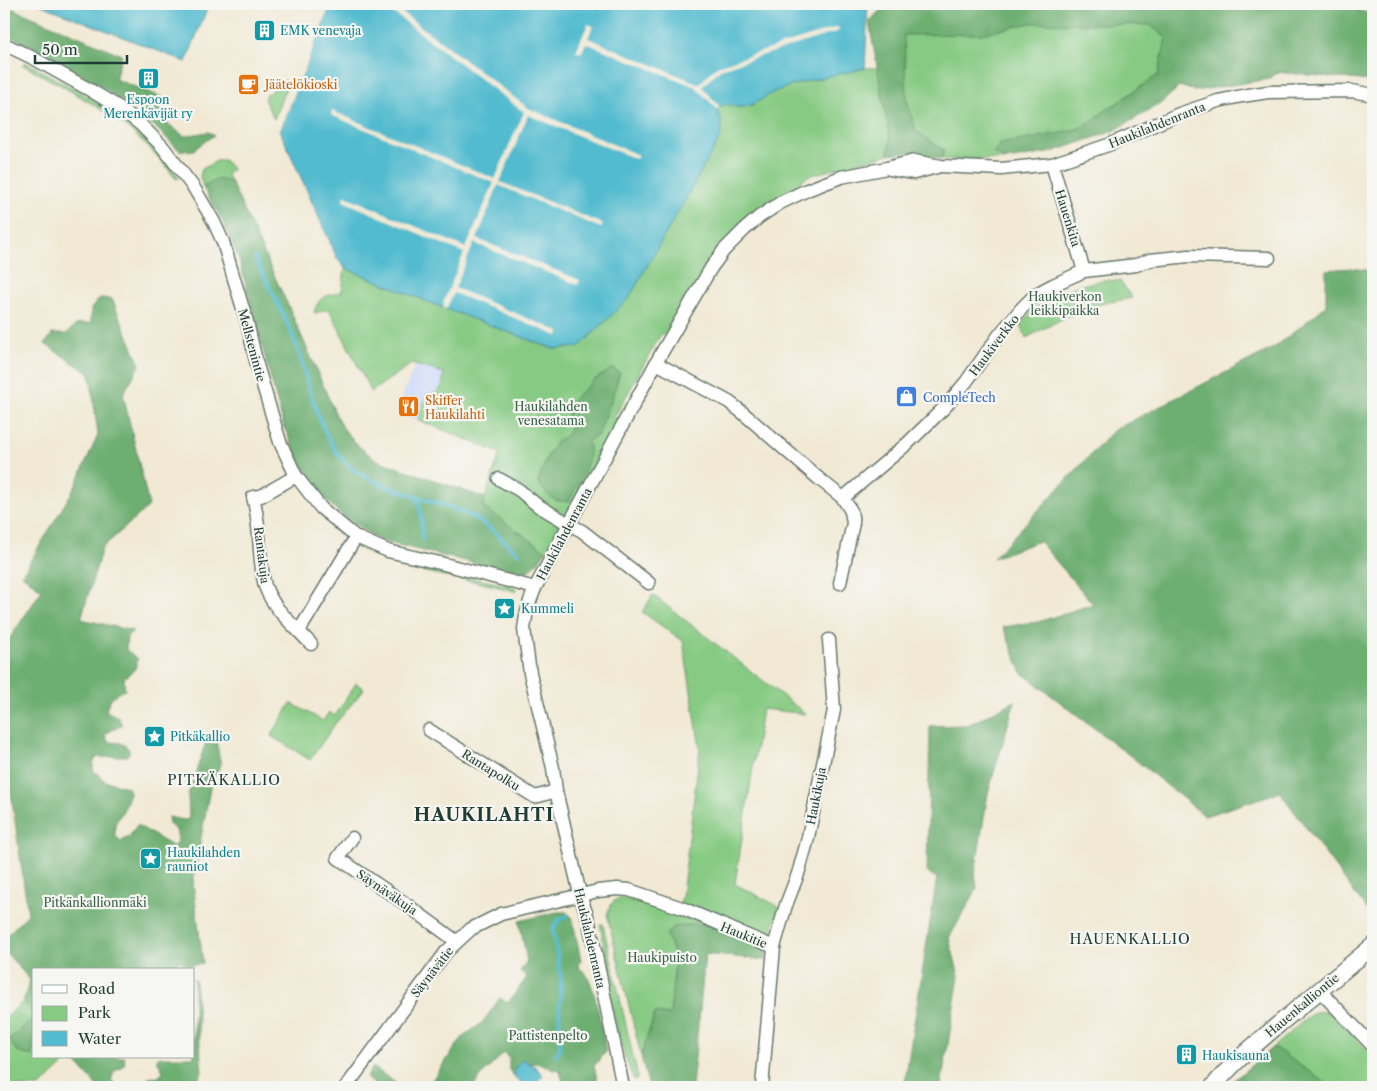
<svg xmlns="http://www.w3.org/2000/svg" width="1377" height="1091" viewBox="0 0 1377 1091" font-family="'Libre Caslon Text',serif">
<rect width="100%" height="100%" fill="#f6f6f2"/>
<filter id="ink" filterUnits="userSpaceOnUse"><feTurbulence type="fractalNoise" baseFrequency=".02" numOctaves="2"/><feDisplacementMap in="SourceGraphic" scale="10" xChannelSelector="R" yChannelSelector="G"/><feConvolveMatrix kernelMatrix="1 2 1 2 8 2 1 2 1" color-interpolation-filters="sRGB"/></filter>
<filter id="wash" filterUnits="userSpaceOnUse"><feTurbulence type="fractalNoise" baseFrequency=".0096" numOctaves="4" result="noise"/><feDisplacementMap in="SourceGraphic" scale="20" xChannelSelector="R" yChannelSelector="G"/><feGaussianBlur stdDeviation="1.12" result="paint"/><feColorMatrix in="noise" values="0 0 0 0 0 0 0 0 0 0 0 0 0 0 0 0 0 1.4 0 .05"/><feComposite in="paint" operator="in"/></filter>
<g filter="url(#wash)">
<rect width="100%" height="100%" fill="#f1e9d4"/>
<polygon fill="#cfdafa" points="415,365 444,373 442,386 436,393 427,394 418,420 396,412"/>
<g fill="#87ca83" stroke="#53845c">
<polygon points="891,4 1330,4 1373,14 1373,81 1278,72 1269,79 1236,30 1195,91 1180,86 1161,103 1158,75 1082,127 1071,131 994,153 1007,160 941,159 944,150 916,132 907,101 903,35"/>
<path d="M25,62c34,19 70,36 100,60 21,16 38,36 54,56l-3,1c-16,-21 -34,-40 -54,-55 -31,-23 -66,-41 -99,-59z"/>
<path d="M865,68h13l12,70 -1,16 -81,22 -11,8 -2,5 -59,42 -69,104 -6,-1 -47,84 5,3 -73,130c-8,11 -13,19 -26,23l-176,-57 -24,-23 -20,-33 -16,-34 -45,-168 -16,-38 -20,-34 -3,-11 2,-7 16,-9h6l9,9 -6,6 63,135 49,112c12,18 22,28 40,39l106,37 15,-45 -82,-33 9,-26 9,-1 6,-7 2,-13 -33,-9 -40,28 -42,-83 -14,4 -1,-1c6,-18 13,-15 28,-21l3,-23 101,41 107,40 26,-2 50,-49 90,-158 2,-22 -4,-7c7,-13 17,-2 27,-4 13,-2 23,-13 35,-17 25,-10 59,-15 86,-22z"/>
<polygon points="284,80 288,82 274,119 264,99 265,96"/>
<path d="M1103,280l17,1 12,17 -47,9 -59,31 -5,-14c6,-7 12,-14 19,-20 18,-15 41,-19 63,-24z"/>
<path d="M371,549c44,20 93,27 140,37l5,3 1,3c-31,-10 -64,-13 -95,-21 -18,-5 -35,-11 -52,-18z"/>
<path d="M653,595l153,119 -44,-5 -27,175 45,23 -7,19 -8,34 -60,-6 -6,66 -44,-7 -14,43 -34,-142c2,-4 3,-9 5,-11 14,-16 49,6 64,12l6,-19 18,-148 -17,-107 -41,-29z"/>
<polygon points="356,683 364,689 335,724 310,760 271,736 291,703 323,721 329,712 335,716"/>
<polygon points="600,924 603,924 638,1078 635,1080 633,1079 620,1042 604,973 603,940"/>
<polygon points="23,1002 34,1015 34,1057 71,1058 40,1087 4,1087 4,1019"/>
<polygon points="1329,1011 1373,1056 1373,1087 1226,1087 1314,1012"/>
</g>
<g fill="#6dae71" stroke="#467652">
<polygon points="886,4 1330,4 1373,14 1373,81 1278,72 1269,79 1195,91 1180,86 1161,103 1114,131 1052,152 1007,160 993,153 1000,144 1071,131 1082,127 1158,75 1166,38 1150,25 1031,23 981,34 904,35 907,101 916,131 944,150 941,159 920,156 920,151 889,154 890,138 869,22"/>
<polygon points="4,5 122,55 115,79 164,98 159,117 184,136 208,132 214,135 192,151 179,150 146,118 96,83 4,33"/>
<path d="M218,179l13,3 59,128 49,112c12,18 22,28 40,39l106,37 -2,9 63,44c-8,11 -13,19 -26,23l-139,-33 -37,-24 -24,-23 -20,-33 -16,-34 -45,-168 -16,-38 -20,-34z"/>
<polygon points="1351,268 1373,271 1373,917 1357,897 1280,792 1205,816 1133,758 1022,673 1003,627 1038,622 1093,604 1039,541 993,558 1114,430 1275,347 1326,306 1326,270"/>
<path d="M100,298l12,1 28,66 -17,29 26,112 -47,42 -21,71 52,12 -6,5 -1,14 12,9 -3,10 -11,9 1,12c-12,5 -16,8 -19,21l12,6 4,8 -17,9 3,8c11,1 15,-1 22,9l-3,5c-10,-1 -19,2 -30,1l-4,6v7l12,11 22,6 3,5 -5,15 -10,17v11l6,6 8,-4 8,-12 37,22 4,-9 -2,-8 -7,-6 -1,-7 16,3 5,-1 -1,-24 19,-56 7,-8 7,34 -10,17 -18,101 10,80 -14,3 -9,-5 -12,6 -16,3h-118v45l-11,-13 7,-22 -26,-30v-12l24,-24 -17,-122 -7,-5v-140l38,-57 -20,-15 53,-88 23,-52 -8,-61 -45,-30 7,-10h14l11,-10 14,-1v-14z"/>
<path d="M613,368l7,5 -10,32 -12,30 -10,6c5,22 -9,41 -19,60 -16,3 -23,-7 -31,-19l9,-25 10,-16 9,-5 5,-9 -5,-7 3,-17 25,-23z"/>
<polygon points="1015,701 988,793 975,873 977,889 949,938 959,976 941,1087 904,1087 937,878 927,872 930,726 968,725"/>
<path d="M557,912h9l6,5 9,43 -3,4 2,5c3,2 4,2 6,5 10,14 16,59 20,78l-12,14 5,21h-34l-6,-18 -6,1c-14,-9 -23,-8 -38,-2l-1,8 -5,-6v-11l-5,-6 -21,21 -10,13h-46l36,-50 20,-15 17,-24 8,5 19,-26 -7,-6 7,-10 -8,-40z"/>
<polygon points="702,923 767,950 765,960 705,954 692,1087 649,1087 641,1056 655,1013 670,1015 675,957 666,934 673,927"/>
<polygon points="194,979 195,980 202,1072 195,1087 147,1087 146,1085 148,1078 159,1077 163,1071 157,1060 158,1057 194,1057"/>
<path d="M34,1018v37c-12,1 -21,-4 -24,-16z"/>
<polygon points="1274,1047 1330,1086 1330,1087 1226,1087"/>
<polygon points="71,1057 125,1057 124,1065 114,1072 111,1080 119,1087 98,1087"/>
<polygon points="373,1067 401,1087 379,1087 366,1078"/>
</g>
<g fill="#52bbcf" stroke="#387c82">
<polygon points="39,4 209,4 186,62"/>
<path d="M331,4h312l42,4 21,-4h162l-3,64c-27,7 -61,12 -86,22 -12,4 -22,15 -35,17 -10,2 -20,-9 -27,4 6,12 6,17 2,29l-90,158 -50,49 -25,2 -108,-40 -101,-41 -7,-8 -58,-129z"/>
<path d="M522,1059l14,8 7,9 -4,4 -2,7h-10c-4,-5 -10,-6 -13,-11l1,-8z"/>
</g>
<g fill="#f1e9d4">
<polygon points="329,4 331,4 281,128 278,127"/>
<polygon points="382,4 391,4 528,108 638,155 636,159 528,115 500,182 603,224 601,228 498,185 477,239 580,280 578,285 474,243 455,288 560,332 558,336 454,293 446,309 443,308 445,304 443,303 464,253 343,201 345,196 466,248 494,183 331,115 332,111 495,179 524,112"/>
<polygon points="588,24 593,26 588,38 699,84 717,66 838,27 839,31 720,69 702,87 719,106 718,110 696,87 586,43 581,53 576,51"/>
</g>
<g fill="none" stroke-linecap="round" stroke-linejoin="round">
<g stroke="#52bbcf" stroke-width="4">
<path d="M255,258c14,29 30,57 41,86 13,39 25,106 61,128 34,21 78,27 114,44 18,9 33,25 48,38"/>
<path d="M416,496c6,15 6,28 6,44"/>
<polyline points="555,1055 560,1049 559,1017 561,978 553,930 558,920 567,916"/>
</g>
</g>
</g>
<g filter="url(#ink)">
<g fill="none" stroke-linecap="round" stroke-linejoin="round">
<defs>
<g id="minor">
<polyline points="4,44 33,58 90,90 120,108 140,124 162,146 194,188 214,222 223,242 247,322 257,365 280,442 296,476 321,508 356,537 388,551 444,564 535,588"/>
<polyline points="1052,164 1084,271"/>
<polyline points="890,169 914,173 937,167"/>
<polyline points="656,363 729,402 743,413 818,478 843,498 908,443 945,407 966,382 1000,334 1022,308 1036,294 1053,285 1084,271 1136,265 1150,260 1189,256 1269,258"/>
<path d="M296,476l-35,20 -8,1c5,18 6,36 7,54 1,12 2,24 5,35 9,25 29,39 46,58"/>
<polyline points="499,479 519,490 537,505 569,524 582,531 649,583"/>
<polyline points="840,583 853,523 851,511 843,498"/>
<polyline points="299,631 356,537"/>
<polyline points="429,730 535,797 556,791"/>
<polyline points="352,838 338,858 403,902 456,941"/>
<polyline points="774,947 786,905 798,874 807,842 834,710 829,640"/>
<polyline points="1319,990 1373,1046"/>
<polyline points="346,1087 446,952 471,929 501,914 598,891 617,889 629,890 682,908 774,947 762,1087"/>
<polyline points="623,1087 589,922 580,894 556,791 553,768 530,673 524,629 526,616 530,601 535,588 569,524 661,354 711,268 724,250 744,230 759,217 780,203 807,190 841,177 887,168 914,161 941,166 1001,169 1052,164 1111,144 1179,114 1218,101 1242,96 1268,92 1352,91 1373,95"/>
</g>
<path id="major" d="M1213,1087c19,-24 43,-43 66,-63 31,-26 63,-52 94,-78"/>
</defs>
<use href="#minor" stroke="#68796c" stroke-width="15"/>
<use href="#major" stroke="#68796c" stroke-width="19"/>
<use href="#minor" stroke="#fff" stroke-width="12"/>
<use href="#major" stroke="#fff" stroke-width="16"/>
</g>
</g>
<defs>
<symbol id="building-square" viewBox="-11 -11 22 22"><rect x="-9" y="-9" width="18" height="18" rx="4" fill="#0f9aa8" stroke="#f6f6f2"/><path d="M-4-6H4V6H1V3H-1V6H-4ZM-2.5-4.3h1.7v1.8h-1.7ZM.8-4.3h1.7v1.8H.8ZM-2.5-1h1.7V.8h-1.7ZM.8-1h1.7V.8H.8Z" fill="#fff"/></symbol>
<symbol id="cafe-square" viewBox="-11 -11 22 22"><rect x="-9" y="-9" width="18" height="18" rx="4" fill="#e8710a" stroke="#f6f6f2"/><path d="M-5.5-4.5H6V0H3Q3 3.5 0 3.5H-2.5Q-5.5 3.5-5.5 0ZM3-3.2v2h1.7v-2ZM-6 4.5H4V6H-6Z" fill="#fff"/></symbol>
<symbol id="shop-square" viewBox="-11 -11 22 22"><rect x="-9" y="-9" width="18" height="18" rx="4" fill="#3f7fe0" stroke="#f6f6f2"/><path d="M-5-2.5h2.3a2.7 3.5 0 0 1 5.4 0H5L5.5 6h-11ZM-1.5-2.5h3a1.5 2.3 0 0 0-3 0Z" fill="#fff"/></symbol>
<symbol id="restaurant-square" viewBox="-11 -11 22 22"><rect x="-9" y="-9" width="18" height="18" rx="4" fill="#e8710a" stroke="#f6f6f2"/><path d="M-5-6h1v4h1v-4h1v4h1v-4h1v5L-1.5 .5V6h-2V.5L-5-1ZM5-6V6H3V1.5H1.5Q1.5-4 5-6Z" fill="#fff"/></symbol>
<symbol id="sight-square" viewBox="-11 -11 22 22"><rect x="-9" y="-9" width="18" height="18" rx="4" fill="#0f9aa8" stroke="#f6f6f2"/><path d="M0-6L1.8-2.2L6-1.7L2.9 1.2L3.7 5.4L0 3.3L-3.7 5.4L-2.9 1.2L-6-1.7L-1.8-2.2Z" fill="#fff"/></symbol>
</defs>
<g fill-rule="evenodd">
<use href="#building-square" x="252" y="18" width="25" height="25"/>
<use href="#building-square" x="136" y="66" width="25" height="25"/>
<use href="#cafe-square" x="236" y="72" width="25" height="25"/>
<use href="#shop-square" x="894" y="384" width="25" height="25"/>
<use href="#restaurant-square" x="396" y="394" width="25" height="25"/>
<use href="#sight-square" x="492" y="596" width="25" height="25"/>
<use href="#sight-square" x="142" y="724" width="25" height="25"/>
<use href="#sight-square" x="138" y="846" width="25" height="25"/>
<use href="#building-square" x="1174" y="1042" width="25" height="25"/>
</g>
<g text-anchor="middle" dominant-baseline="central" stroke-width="4.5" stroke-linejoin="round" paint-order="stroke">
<g font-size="12" fill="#0d838f" stroke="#f6f6f2" text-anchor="start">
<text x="280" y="30">EMK venevaja</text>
<text x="148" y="99" text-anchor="middle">Espoon<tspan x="148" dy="14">Merenkävijät ry</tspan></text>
<text x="521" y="608">Kummeli</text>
<text x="170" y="736">Pitkäkallio</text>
<text x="167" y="852">Haukilahden<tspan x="167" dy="14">rauniot</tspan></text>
<text x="1202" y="1055">Haukisauna</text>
</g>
<g font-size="12" fill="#c56008" stroke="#f6f6f2" text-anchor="start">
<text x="265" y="84">Jäätelökioski</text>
<text x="425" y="400">Skiffer<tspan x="425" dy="14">Haukilahti</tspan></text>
</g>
<g font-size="12" fill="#1f3d34" stroke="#f6f6f2">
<text transform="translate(1157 125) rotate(-22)">Haukilahdenranta</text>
<text transform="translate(1068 218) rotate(73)">Hauenkita</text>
<text transform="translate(252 345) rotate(75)">Mellstenintie</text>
<text transform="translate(994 345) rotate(-53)">Haukiverkko</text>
<text transform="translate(564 534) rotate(-62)">Haukilahdenranta</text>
<text transform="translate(262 555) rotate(83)">Rantakuja</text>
<text transform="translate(491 770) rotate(32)">Rantapolku</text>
<text transform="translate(816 796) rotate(-79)">Haukikuja</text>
<text transform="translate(387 892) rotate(34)">Säynäväkuja</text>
<text transform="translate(744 935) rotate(22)">Haukitie</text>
<text transform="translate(590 938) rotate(77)">Haukilahdenranta</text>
<text transform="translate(432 972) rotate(-52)">Säynävätie</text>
<text transform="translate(1302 1005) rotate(-40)">Hauenkalliontie</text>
</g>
<g font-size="12" fill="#396048" stroke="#f6f6f2">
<text x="1065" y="296">Haukiverkon<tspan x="1065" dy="14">leikkipaikka</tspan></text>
<text x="551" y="406">Haukilahden<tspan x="551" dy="14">venesatama</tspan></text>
<text x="95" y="902">Pitkänkallionmäki</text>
<text x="662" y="957">Haukipuisto</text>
<text x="548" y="1035">Pattistenpelto</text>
</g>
<g font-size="12" fill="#366cbe" stroke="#f6f6f2" text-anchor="start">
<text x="923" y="397">CompleTech</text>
</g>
<g font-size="14" letter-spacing="1" fill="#1f3d34" stroke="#f6f6f2">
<text x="224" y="780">PITKÄKALLIO</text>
<text x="1130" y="939">HAUENKALLIO</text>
</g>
<g font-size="18" font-weight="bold" letter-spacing="1" fill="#1f3d34" stroke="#f6f6f2">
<text x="484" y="815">HAUKILAHTI</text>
</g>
</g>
<rect width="1377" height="1091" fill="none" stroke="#f6f6f2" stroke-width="20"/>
<rect x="32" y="968" width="162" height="90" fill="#f6f6f2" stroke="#a0aca6"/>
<rect x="42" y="985" width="25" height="8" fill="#ffffff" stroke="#a0aca6"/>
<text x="78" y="994" font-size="15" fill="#1f3d34">Road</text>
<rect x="42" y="1006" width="25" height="15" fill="#87ca83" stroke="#a0aca6"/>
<text x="78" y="1018" font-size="15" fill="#1f3d34">Park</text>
<rect x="42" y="1031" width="25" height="15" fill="#52bbcf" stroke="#a0aca6"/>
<text x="78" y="1044" font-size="15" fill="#1f3d34">Water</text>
<path d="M35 55v8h92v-8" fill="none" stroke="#1f3d34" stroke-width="2.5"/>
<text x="42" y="55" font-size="15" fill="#1f3d34" stroke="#f6f6f2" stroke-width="4" paint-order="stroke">50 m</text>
</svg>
